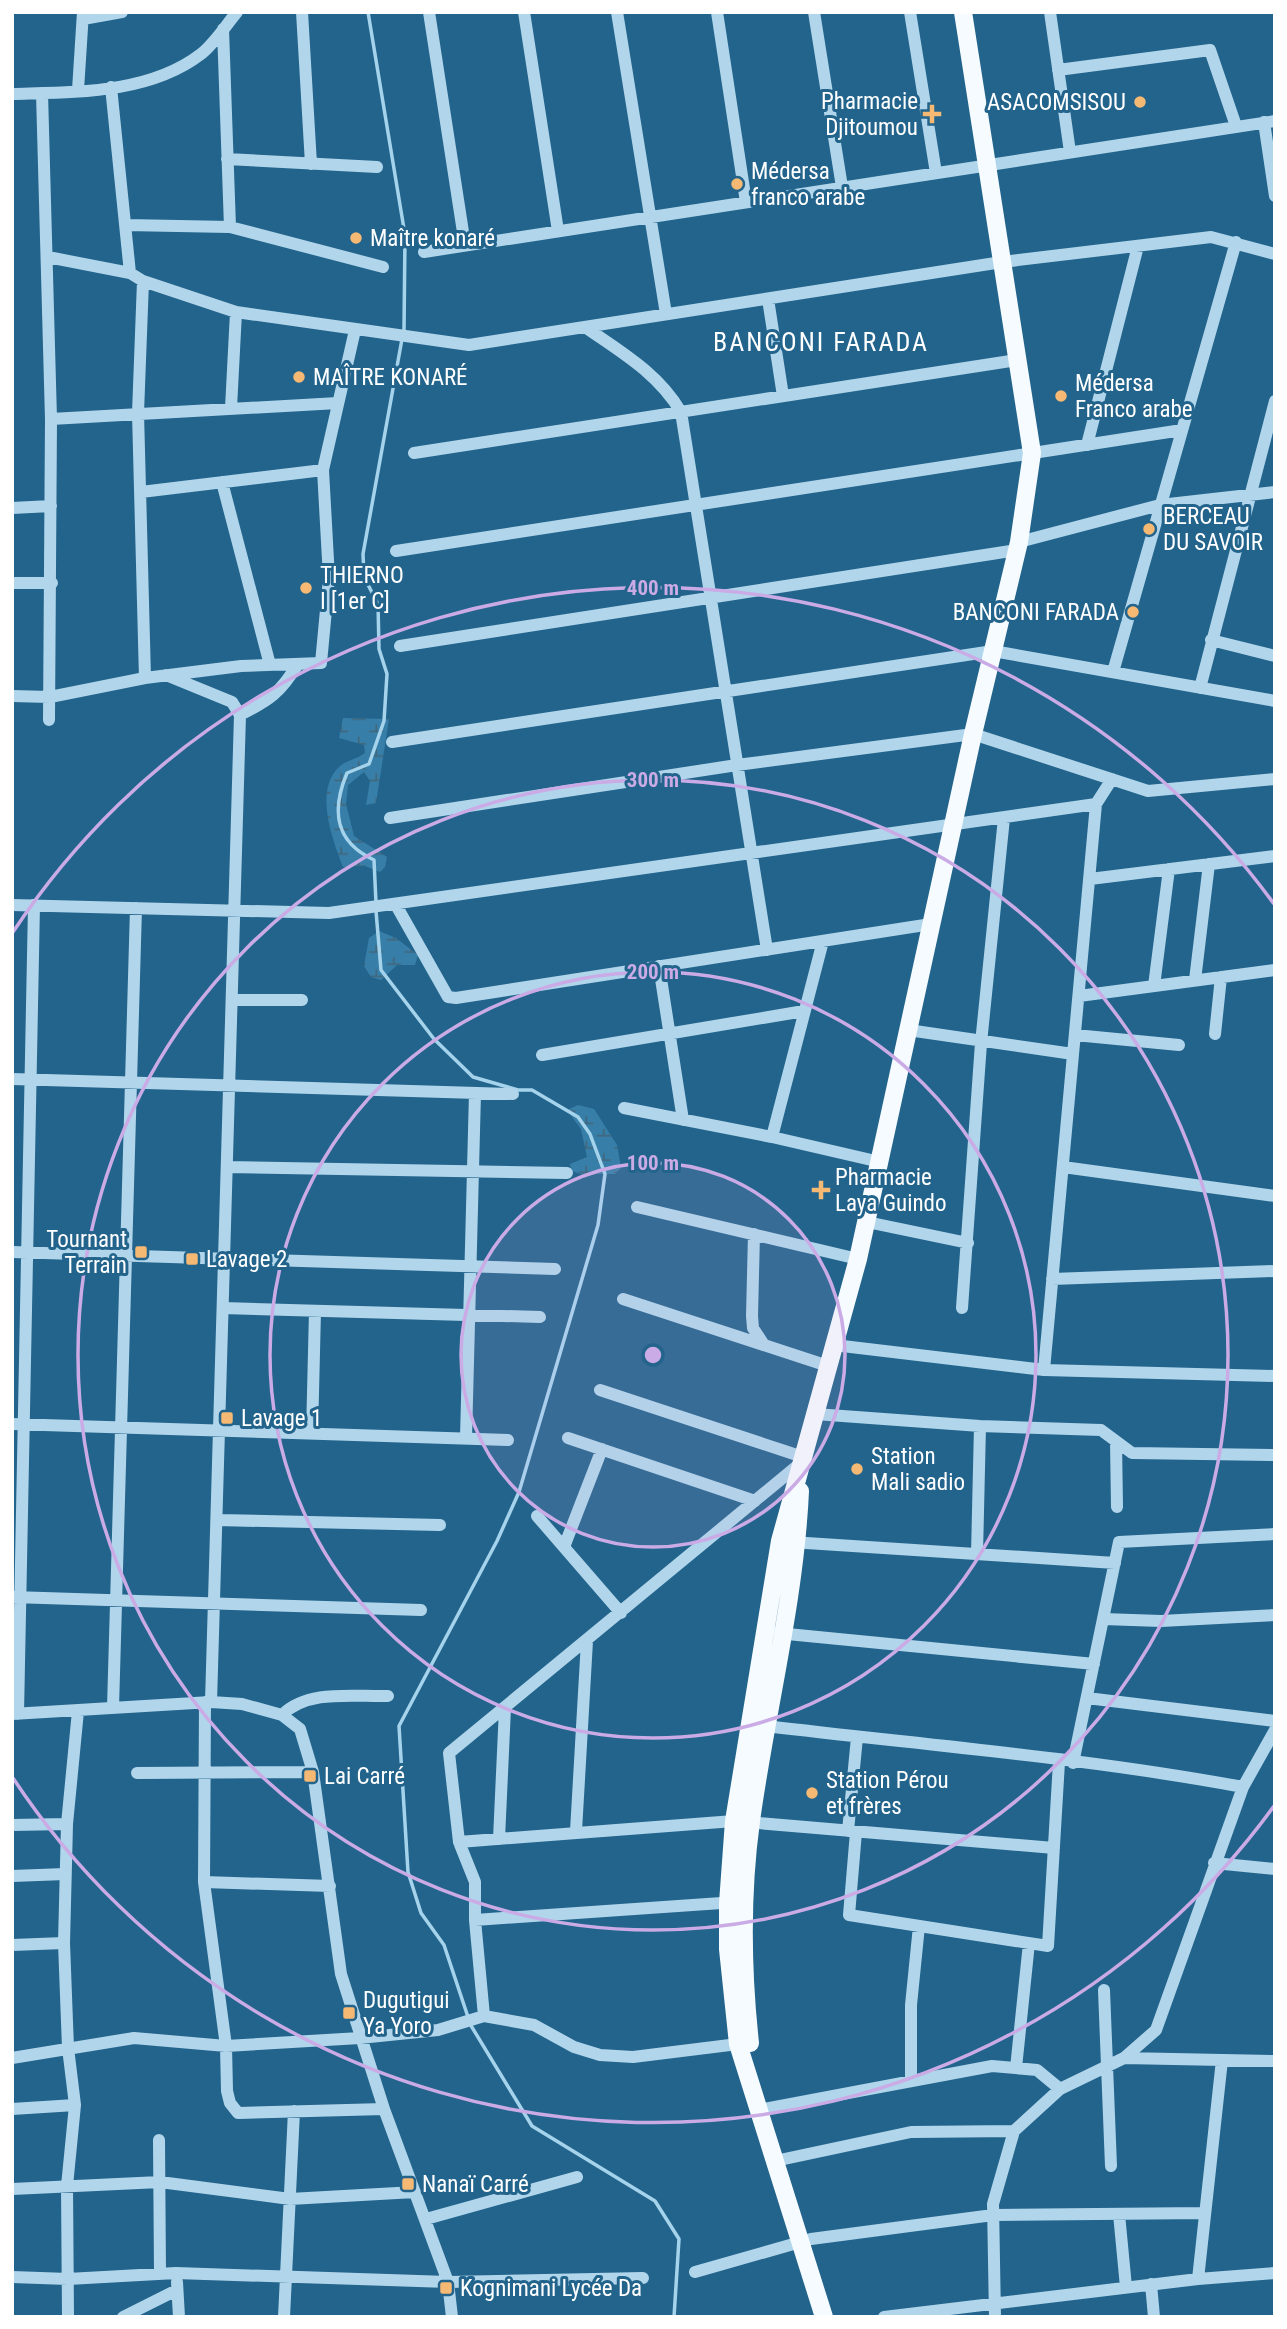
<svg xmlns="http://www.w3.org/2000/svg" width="1287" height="2329" font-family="'Roboto Condensed',sans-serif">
  <defs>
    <pattern id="wetland-marsh" width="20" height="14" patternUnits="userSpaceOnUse" patternTransform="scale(1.75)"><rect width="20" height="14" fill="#377fa9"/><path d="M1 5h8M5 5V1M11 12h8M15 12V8" fill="none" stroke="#40687f"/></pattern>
  </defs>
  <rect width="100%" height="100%" fill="#23648c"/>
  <!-- wetland -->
  <path fill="url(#wetland-marsh)" d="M 343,718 L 389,719 L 376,803 L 366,805 L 370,781 L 364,772 L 348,785 L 346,804 L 354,836 L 387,857 L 385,867 L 380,872 L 365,866 L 343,867 C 333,840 313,790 340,766 C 347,760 358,759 365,753 L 364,745 L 339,738 Z
    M 379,931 L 396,938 L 418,955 L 415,965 L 397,965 L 381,980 L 371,977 L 364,966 L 369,938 Z
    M 578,1105 L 594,1109 L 617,1145 L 621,1168 L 615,1174 L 581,1174 L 572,1171 L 570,1164 L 587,1157 L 581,1129 L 567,1110 Z"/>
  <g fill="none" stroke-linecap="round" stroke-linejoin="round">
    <!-- stream -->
    <path stroke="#a5d3ec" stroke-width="3.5" d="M 368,12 L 405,235 L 404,331
      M 376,903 L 374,860 C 335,842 331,811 347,773 L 369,764 L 384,721 L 387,674 L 379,649 L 378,604 L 364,577 L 363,554 L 402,339
      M 376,911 L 381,970 L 434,1039 L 473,1077 L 518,1090 L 532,1090 L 578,1117 L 590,1134 L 605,1174 L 598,1225 L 519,1492 L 497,1541 L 399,1726 L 408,1872 L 421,1913 L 444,1945 L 468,2017
      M 470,2024 L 532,2126 L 655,2201 L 679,2239 L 674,2317"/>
    <!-- minor -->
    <path stroke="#b1d6eb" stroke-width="12" d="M 302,12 L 311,164
      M 429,12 L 465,245
      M 524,12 L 558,231
      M 617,12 L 666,314
      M 717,12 L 746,202
      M 814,12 L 842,187
      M 910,12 L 936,173
      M 1050,12 L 1070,152
      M 83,19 L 122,12
      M 223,29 L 230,227
      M 1058,70 L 1210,50 L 1236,126
      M 111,87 L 130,273
      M 78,90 L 83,12
      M 42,93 L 51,419 L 49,720
      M 12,94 C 75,92 149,94 201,54 C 215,43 226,25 237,12
      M 1264,122 L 1275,196
      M 227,159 L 377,167
      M 126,225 L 230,227 L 383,267
      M 424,252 L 1275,121
      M 48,257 L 130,273 L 143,281 L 236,312 L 469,345 L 1002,262 L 1211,237 L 1275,254
      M 143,281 L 138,413 L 145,678
      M 768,299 L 783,396
      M 585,327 C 621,352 658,373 681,412 L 767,950
      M 231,408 L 236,312
      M 51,419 L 338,403
      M 1087,445 L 1138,246
      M 414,453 L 1017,360
      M 222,482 L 270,665
      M 141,492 L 323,470
      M 12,508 L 51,506
      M 1019,542 L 1160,505 L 1275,492
      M 396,551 L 1182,430
      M 12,583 L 52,583
      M 1211,640 L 1275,656
      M 400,646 L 1017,550
      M 1113,672 L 1236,242
      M 166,675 L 232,702 L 240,715 L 211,1702
      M 1200,688 L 1275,401
      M 12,696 L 50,697 L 145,678 L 241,666 L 321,663 L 329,578 L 323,470 L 355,330
      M 240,715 C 270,700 280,693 298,664
      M 392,742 L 993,651 L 1275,701
      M 390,818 L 737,765 L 973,734 L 1148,791 L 1275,779
      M 1090,879 L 1275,856
      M 12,905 L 329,913 L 1096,804
      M 396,905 L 448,997 L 456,998 L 931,924
      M 659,966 L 683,1120
      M 1195,980 L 1209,864
      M 1154,986 L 1169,869
      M 1079,996 L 1275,970
      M 232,1000 L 302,1000
      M 908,1030 L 1073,1054
      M 1215,1034 L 1221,977
      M 1075,1035 L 1179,1045
      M 542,1055 L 804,1011
      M 12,1079 L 513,1094
      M 624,1108 L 772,1137 L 880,1162
      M 772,1137 L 823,941
      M 227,1167 L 567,1173
      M 1063,1167 L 1275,1196
      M 637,1207 L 858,1259
      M 867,1222 L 968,1243
      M 754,1234 L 752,1316 L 753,1328 L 764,1345
      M 12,1252 L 555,1269
      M 1052,1279 L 1275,1271
      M 623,1299 L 828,1366
      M 223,1308 L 540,1317
      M 962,1308 L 981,1043 L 1004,818
      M 834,1345 L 1044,1370 L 1275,1376
      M 1044,1370 L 1096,804 L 1112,779
      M 600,1390 L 803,1457
      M 815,1414 L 980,1426 L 1101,1430 L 1132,1453 L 1275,1455
      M 12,1424 L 508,1440
      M 312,1434 L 315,1311
      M 466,1438 L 475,1093
      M 568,1438 L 755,1501
      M 1116,1441 L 1117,1507
      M 537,1516 L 621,1613
      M 217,1520 L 440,1525
      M 791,1542 L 1115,1563
      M 564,1547 L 602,1449
      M 977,1554 L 980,1426
      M 12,1597 L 421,1610
      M 1103,1619 L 1161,1621 L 1275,1615
      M 777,1633 L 1094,1664
      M 1087,1698 L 1275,1721
      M 205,1702 L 204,1882 L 226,2046 L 227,2091 L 230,2103 L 238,2113 L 384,2109
      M 113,1708 L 136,908
      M 12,1714 L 211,1702 L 242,1704 L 282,1715 L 300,1729 L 313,1772 L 341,1974 L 384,2109 L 448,2282 L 452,2317
      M 18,1714 L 34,905
      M 282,1715 C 308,1689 353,1697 388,1696
      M 766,1726 C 924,1745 1087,1758 1243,1787
      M 1073,1763 L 1119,1542 L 1275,1534
      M 137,1773 L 313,1772
      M 12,1825 L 67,1824
      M 576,1831 L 587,1641
      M 848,1831 L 857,1737
      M 856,1832 L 849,1915 L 1048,1946 L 1059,1762
      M 499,1839 L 505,1708
      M 459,1842 L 734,1821 L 1054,1848
      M 1214,1863 L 1275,1869
      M 12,1876 L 65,1874
      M 204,1882 L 330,1886
      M 475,1920 L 736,1902
      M 12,1945 L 64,1943
      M 1104,1990 L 1111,2166
      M 746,2043 L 633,2057 L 600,2055 L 574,2047 L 534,2025 L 484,2016 L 475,1920 L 475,1882 L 459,1842 L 449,1753 L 802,1462
      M 12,2058 L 134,2038 L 226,2046 L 360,2038 L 438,2030 L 484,2016
      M 1124,2058 L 1275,2061
      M 1016,2068 L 1029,1943
      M 911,2080 L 911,2005 L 919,1926
      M 12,2109 L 75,2105
      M 758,2110 L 992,2066 L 1037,2070 L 1060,2089
      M 159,2140 L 160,2274
      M 775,2161 L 911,2132 L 1014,2131
      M 12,2189 L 160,2182 L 290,2199 L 415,2192
      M 1119,2214 L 1126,2287
      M 426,2219 L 577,2177
      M 695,2272 L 811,2239 L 993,2215 L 1205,2213
      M 12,2277 L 68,2279 L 176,2273 L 448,2282 L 643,2278
      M 1198,2279 L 1222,2060
      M 177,2282 L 179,2317
      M 1151,2284 L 1154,2317
      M 68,2317 L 67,2186 L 75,2105 L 68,2048 L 64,1943 L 67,1824 L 78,1711
      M 123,2317 L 177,2290
      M 284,2317 L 294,2111
      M 884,2317 L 1198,2279 L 1275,2273
      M 995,2317 L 993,2204 L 1014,2131 L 1060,2089 L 1124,2058 L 1156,2030 L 1243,1787 L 1275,1730"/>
    <!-- major -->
    <path stroke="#f5fbfe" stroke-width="18" d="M 750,2043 C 742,1969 741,1895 751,1821 C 766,1711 795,1602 800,1491
      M 824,2317 L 738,2044 L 728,1949 L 728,1903 L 734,1821 L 780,1541 L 858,1259 L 973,734 L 1019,542 L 1032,453 L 963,12"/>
  </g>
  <!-- distance rings -->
  <circle cx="653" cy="1355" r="192" fill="#caabe5" fill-opacity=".12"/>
  <g fill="none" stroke="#caabe5" stroke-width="3.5">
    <circle cx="653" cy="1355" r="192"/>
    <circle cx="653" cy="1355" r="383"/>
    <circle cx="653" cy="1355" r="575"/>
    <path d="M1274 1806A767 767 0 0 1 13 1778M13 932A767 767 0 0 1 1274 904"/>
  </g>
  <!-- markers -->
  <g fill="#f6b974" stroke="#23648c" stroke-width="2.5">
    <circle cx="1140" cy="102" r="7"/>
    <path d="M928.5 103.5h7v7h7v7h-7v7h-7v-7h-7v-7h7z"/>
    <circle cx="737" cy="184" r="7"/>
    <circle cx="356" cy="238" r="7"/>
    <circle cx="299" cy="377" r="7"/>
    <circle cx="1061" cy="396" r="7"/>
    <circle cx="1149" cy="529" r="7"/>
    <circle cx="306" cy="588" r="7"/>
    <circle cx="1133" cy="612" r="7"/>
    <path d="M817.5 1179.5h7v7h7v7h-7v7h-7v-7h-7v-7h7z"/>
    <rect x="134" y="1245" width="14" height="14" rx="3.5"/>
    <rect x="185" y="1252" width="14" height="14" rx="3.5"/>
    <rect x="220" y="1411" width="14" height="14" rx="3.5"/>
    <circle cx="857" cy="1469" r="7"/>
    <rect x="303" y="1769" width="14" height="14" rx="3.5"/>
    <circle cx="812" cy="1793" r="7"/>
    <rect x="342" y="2006" width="14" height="14" rx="3.5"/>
    <rect x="401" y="2177" width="14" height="14" rx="3.5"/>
    <rect x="439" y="2281" width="14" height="14" rx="3.5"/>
  </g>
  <g text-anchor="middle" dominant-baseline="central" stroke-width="6" stroke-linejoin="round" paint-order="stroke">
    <!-- poi labels -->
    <g font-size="23" fill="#fff" stroke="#23648c" text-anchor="start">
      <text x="918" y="101" text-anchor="end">Pharmacie<tspan x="918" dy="26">Djitoumou</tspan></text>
      <text x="1126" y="102" text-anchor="end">ASACOMSISOU</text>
      <text x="751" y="171">Médersa<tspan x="751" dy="26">franco arabe</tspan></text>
      <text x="370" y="238">Maître konaré</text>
      <text x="313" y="377">MAÎTRE KONARÉ</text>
      <text x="1075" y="383">Médersa<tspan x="1075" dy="26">Franco arabe</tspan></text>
      <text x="1163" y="516">BERCEAU<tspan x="1163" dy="26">DU SAVOIR</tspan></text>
      <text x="320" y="575">THIERNO<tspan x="320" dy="26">I [1er C]</tspan></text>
      <text x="1119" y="612" text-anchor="end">BANCONI FARADA</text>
      <text x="835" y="1177">Pharmacie<tspan x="835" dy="26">Laya Guindo</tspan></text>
      <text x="127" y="1239" text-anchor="end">Tournant<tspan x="127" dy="26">Terrain</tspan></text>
      <text x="206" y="1259">Lavage 2</text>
      <text x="241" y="1418">Lavage 1</text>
      <text x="871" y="1456">Station<tspan x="871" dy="26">Mali sadio</tspan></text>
      <text x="324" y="1776">Lai Carré</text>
      <text x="826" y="1780">Station Pérou<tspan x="826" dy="26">et frères</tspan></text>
      <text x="363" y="2000">Dugutigui<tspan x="363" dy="26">Ya Yoro</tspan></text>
      <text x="422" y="2184">Nanaï Carré</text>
      <text x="460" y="2288">Kognimani Lycée Da</text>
    </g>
    <!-- quarter labels -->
    <g font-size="26" letter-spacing="2" fill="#fff" stroke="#23648c">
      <text x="821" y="342">BANCONI FARADA</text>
    </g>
  </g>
  <circle cx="653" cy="1355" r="10" fill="#caabe5" stroke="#23648c" stroke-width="3.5"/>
  <g font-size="21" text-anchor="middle" font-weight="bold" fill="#caabe5" stroke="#23648c" stroke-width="6" stroke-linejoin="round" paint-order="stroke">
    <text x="653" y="595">400 m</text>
    <text x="653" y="787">300 m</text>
    <text x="653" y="979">200 m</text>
    <text x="653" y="1170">100 m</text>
  </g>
  <!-- border -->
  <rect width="1287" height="2329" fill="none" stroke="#ffffff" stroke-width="28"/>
</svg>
